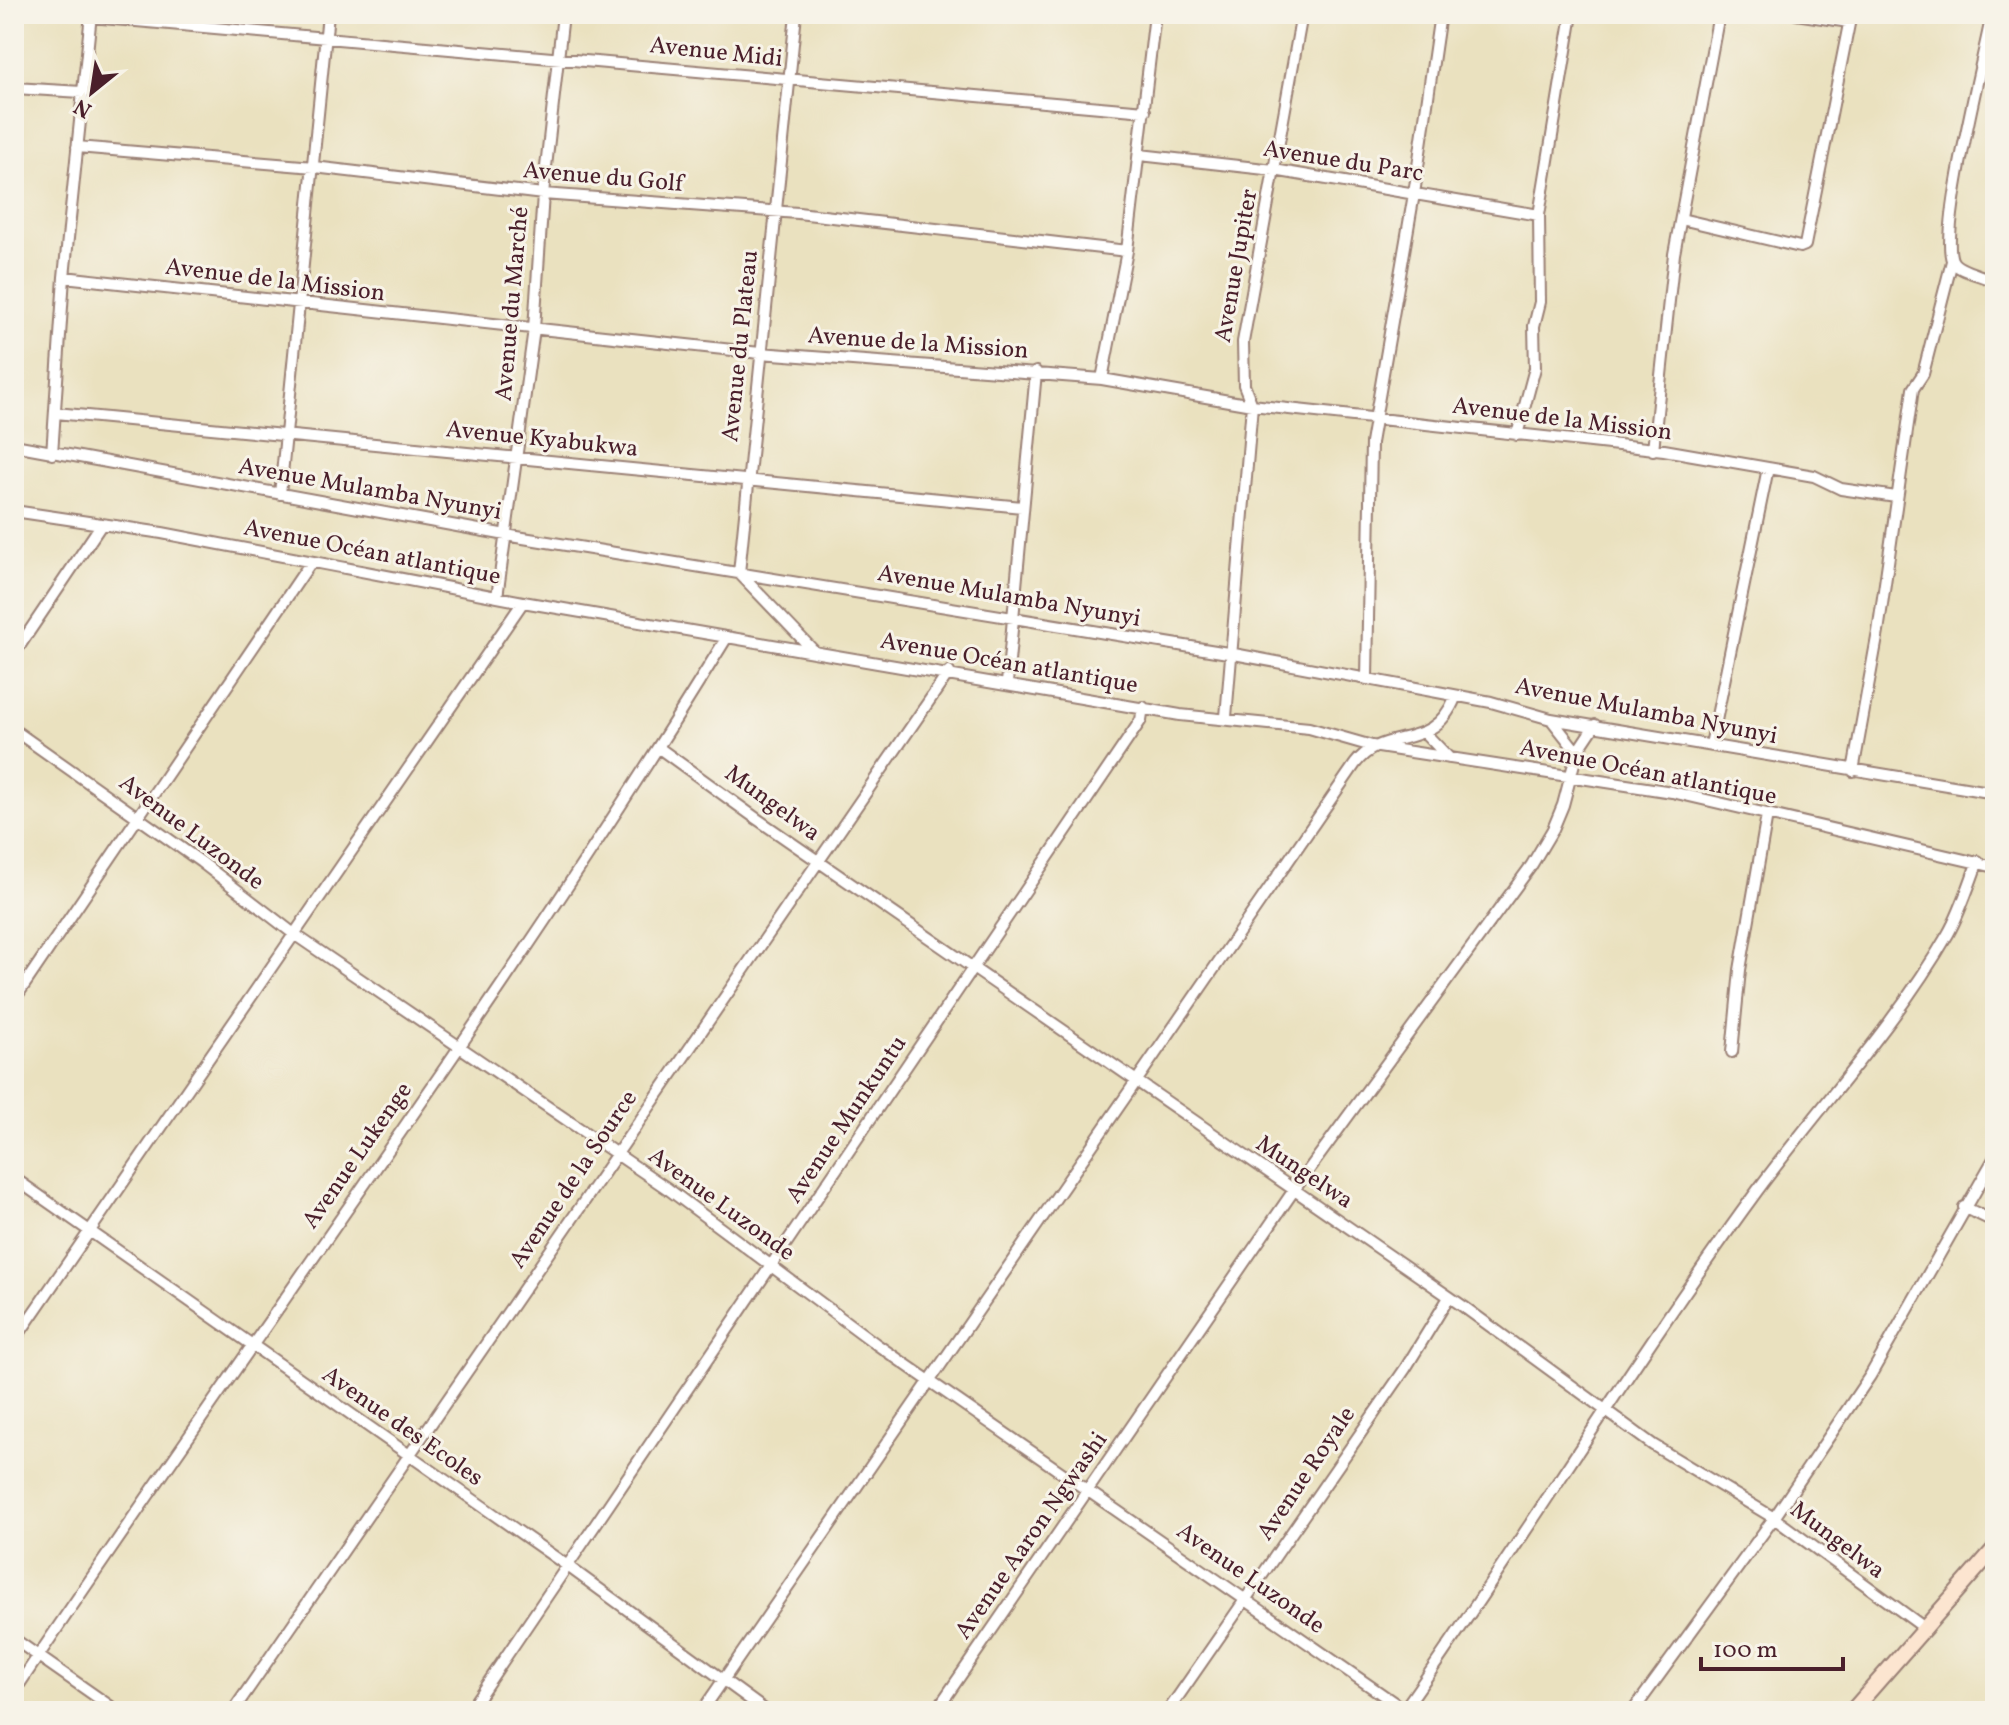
<svg xmlns="http://www.w3.org/2000/svg" width="2009" height="1725" font-family="Vollkorn,serif">
  <rect width="100%" height="100%" fill="#f7f3e8"/>
  <filter id="ink" filterUnits="userSpaceOnUse"><feTurbulence type="fractalNoise" baseFrequency=".0125" numOctaves="2"/><feDisplacementMap in="SourceGraphic" scale="16" xChannelSelector="R" yChannelSelector="G"/><feConvolveMatrix kernelMatrix="1 2 1 2 8 2 1 2 1" color-interpolation-filters="sRGB"/></filter>
  <filter id="wash" filterUnits="userSpaceOnUse"><feTurbulence type="fractalNoise" baseFrequency=".006" numOctaves="4" result="noise"/><feDisplacementMap in="SourceGraphic" scale="32" xChannelSelector="R" yChannelSelector="G"/><feGaussianBlur stdDeviation="1.8" result="paint"/><feColorMatrix in="noise" values="0 0 0 0 0 0 0 0 0 0 0 0 0 0 0 0 0 1.4 0 .05"/><feComposite in="paint" operator="in"/></filter>
  <g filter="url(#wash)">
    <rect width="100%" height="100%" fill="#eae1bf"/>
  </g>
  <g filter="url(#ink)">
    <g fill="none" stroke-linecap="round" stroke-linejoin="round">
      <defs>
        <path id="street" d="M 796,14 L 739,573 L 814,651
          M 1796,14 L 1849,22
          M 1992,14 C 1984,56 1940,229 1952,260 C 1957,272 1985,275 1995,282
          M 91,17 L 1145,111
          M 14,88 L 82,92
          M 77,147 L 314,167 L 543,194 L 798,213 L 1127,251
          M 1140,155 L 1274,170 L 1539,215
          M 1681,219 L 1800,247 L 1805,245 L 1851,14
          M 64,277 L 760,353 L 1102,379 L 1252,405 L 1664,450 L 1814,476 L 1841,489 L 1896,497
          M 1102,379 L 1127,251 L 1155,14
          M 56,413 L 1022,507
          M 1517,435 L 1535,368 L 1534,326 L 1540,302 L 1539,215 L 1572,14
          M 14,445 L 517,537 L 1234,654 L 1491,702 L 1551,719 L 1995,793
          M 1653,450 L 1674,254 L 1719,14
          M 52,454 L 64,277 L 91,14
          M 280,494 L 328,14
          M 14,511 L 162,533 L 523,602 L 1180,715 L 1309,728 L 1372,746 L 1672,792 L 1995,867
          M 497,597 L 534,329 L 543,194 L 563,14
          M 14,654 L 101,525
          M 1367,679 L 1371,443 L 1414,194 L 1440,14
          M 1007,683 L 1036,372
          M 1226,717 L 1252,405 L 1244,385 L 1243,342 L 1302,14
          M 1551,719 L 1577,752
          M 14,730 L 201,862 L 294,934 L 668,1189 L 876,1344 L 1406,1711
          M 1425,733 L 1449,758
          M 1711,745 L 1768,468
          M 659,748 L 757,819 L 1464,1307 L 1653,1445 L 1774,1518 L 1926,1629
          M 1853,771 L 1878,632 L 1913,389 L 1923,374 L 1952,261
          M 14,1000 L 311,562
          M 1732,1052 L 1740,970 L 1767,815
          M 14,1178 L 569,1567 L 766,1711
          M 1964,1207 L 1995,1222
          M 14,1341 L 523,602
          M 14,1639 L 117,1711
          M 14,1692 C 250,1340 505,999 727,637
          M 233,1711 L 949,672
          M 469,1711 L 1141,720 L 1143,707
          M 702,1711 L 1355,764 C 1384,725 1432,754 1455,698
          M 936,1711 L 1294,1190 L 1531,866 L 1553,829 L 1563,805 L 1577,752 L 1595,725
          M 1168,1711 L 1405,1369 L 1448,1299
          M 1403,1711 C 1524,1540 1633,1360 1757,1191 C 1820,1106 1895,1026 1948,934 C 1961,911 1969,885 1978,861
          M 1633,1711 L 1774,1518 L 1870,1376 L 1995,1157"/>
        <path id="secondary" d="M 1852,1711 L 1995,1548"/>
      </defs>
      <!-- street casing -->
      <use href="#street" stroke="#9a8075" stroke-width="14"/>
      <!-- secondary casing -->
      <use href="#secondary" stroke="#9a8075" stroke-width="18"/>
      <!-- street -->
      <use href="#street" stroke="#fff" stroke-width="10"/>
      <!-- secondary -->
      <use href="#secondary" stroke="#fce5d0" stroke-width="14"/>
    </g>
  </g>
  <g text-anchor="middle" dominant-baseline="central" stroke-width="6" stroke-linejoin="round" paint-order="stroke">
    <!-- street labels -->
    <g font-size="24" fill="#4a1f2b" stroke="#f7f3e8">
      <text transform="translate(716 53) rotate(6)">Avenue Midi</text>
      <text transform="translate(1343 162) rotate(9)">Avenue du Parc</text>
      <text transform="translate(603 178) rotate(5)">Avenue du Golf</text>
      <text transform="translate(1237 266) rotate(-80)">Avenue Jupiter</text>
      <text transform="translate(275 281) rotate(7)">Avenue de la Mission</text>
      <text transform="translate(513 304) rotate(-85)">Avenue du Marché</text>
      <text transform="translate(918 344) rotate(4)">Avenue de la Mission</text>
      <text transform="translate(741 346) rotate(-84)">Avenue du Plateau</text>
      <text transform="translate(1562 420) rotate(7)">Avenue de la Mission</text>
      <text transform="translate(542 440) rotate(6)">Avenue Kyabukwa</text>
      <text transform="translate(370 490) rotate(10)">Avenue Mulamba Nyunyi</text>
      <text transform="translate(372 553) rotate(11)">Avenue Océan atlantique</text>
      <text transform="translate(1009 597) rotate(10)">Avenue Mulamba Nyunyi</text>
      <text transform="translate(1009 664) rotate(10)">Avenue Océan atlantique</text>
      <text transform="translate(1646 712) rotate(11)">Avenue Mulamba Nyunyi</text>
      <text transform="translate(1648 773) rotate(11)">Avenue Océan atlantique</text>
      <text transform="translate(772 804) rotate(36)">Mungelwa</text>
      <text transform="translate(191 833) rotate(37)">Avenue Luzonde</text>
      <text transform="translate(847 1120) rotate(-56)">Avenue Munkuntu</text>
      <text transform="translate(358 1156) rotate(-55)">Avenue Lukenge</text>
      <text transform="translate(1304 1173) rotate(34)">Mungelwa</text>
      <text transform="translate(574 1180) rotate(-56)">Avenue de la Source</text>
      <text transform="translate(721 1205) rotate(36)">Avenue Luzonde</text>
      <text transform="translate(402 1427) rotate(35)">Avenue des Ecoles</text>
      <text transform="translate(1307 1474) rotate(-56)">Avenue Royale</text>
      <text transform="translate(1032 1536) rotate(-55)">Avenue Aaron Ngwashi</text>
      <text transform="translate(1837 1541) rotate(37)">Mungelwa</text>
      <text transform="translate(1250 1579) rotate(35)">Avenue Luzonde</text>
    </g>
  </g>
  <!-- margin -->
  <rect width="2009" height="1725" fill="none" stroke="#f7f3e8" stroke-width="48"/>
  <!-- north arrow -->
  <g transform="translate(92 92) rotate(210)" stroke="#f7f3e8" stroke-width="6" paint-order="stroke">
  <path d="M0-6L14 30L0 20L-14 30Z" fill="#4a1f2b"/>
  <text y="-12" font-size="22" font-weight="bold" text-anchor="middle" fill="#4a1f2b">N</text>
  </g>
  <!-- scale -->
  <path d="M1701 1657v12h142v-12" fill="none" stroke="#4a1f2b" stroke-width="4"/>
  <text x="1713" y="1657" font-size="24" fill="#4a1f2b" stroke="#f7f3e8" stroke-width="6" paint-order="stroke">100 m</text>
</svg>
